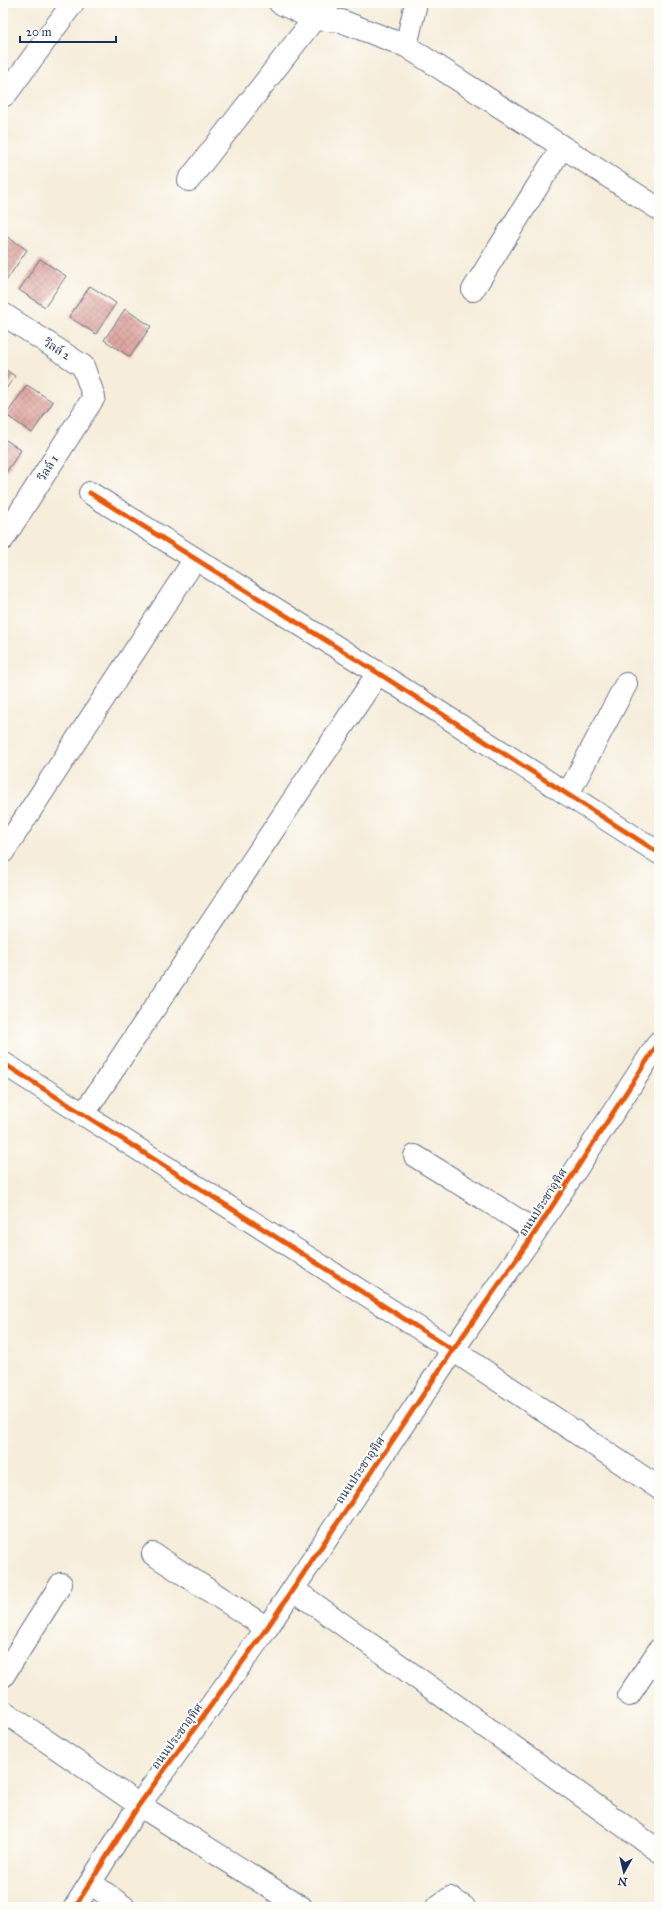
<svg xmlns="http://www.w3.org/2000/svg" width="662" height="1910" font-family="'IM FELL Great Primer','Noto Serif Thai',serif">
  <defs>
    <pattern id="building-cross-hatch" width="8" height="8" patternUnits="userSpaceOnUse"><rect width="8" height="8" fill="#dfa59f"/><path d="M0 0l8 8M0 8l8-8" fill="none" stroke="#b48785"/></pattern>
  </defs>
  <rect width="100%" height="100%" fill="#fdfcf7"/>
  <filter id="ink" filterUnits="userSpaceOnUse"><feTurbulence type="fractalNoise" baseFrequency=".025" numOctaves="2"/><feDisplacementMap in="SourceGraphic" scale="8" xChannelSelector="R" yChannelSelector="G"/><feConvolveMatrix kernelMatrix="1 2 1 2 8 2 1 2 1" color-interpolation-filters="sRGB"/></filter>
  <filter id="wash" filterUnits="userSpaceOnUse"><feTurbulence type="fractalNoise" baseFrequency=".012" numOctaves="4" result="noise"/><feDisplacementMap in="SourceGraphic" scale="16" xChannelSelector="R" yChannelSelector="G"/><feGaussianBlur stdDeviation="0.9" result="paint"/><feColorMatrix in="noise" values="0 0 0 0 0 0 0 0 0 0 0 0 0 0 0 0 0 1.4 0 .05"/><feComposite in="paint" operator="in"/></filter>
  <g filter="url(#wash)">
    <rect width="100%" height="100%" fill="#f6edda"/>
    <g id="blocks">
      <!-- building -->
      <path fill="url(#building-cross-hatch)" d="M 3,234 L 27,250 L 6,281 L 3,279 Z
        M 40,259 L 66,276 L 45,307 L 19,290 Z
        M 90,286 L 116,303 L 96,334 L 69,317 Z
        M 125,309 L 151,326 L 130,357 L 104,340 Z
        M 3,368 L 15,376 L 3,393 Z
        M 27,385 L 53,402 L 32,433 L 6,415 Z
        M 3,438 L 21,450 L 3,477 Z"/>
    </g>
  </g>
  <g filter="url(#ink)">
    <use href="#blocks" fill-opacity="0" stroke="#687289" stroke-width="1"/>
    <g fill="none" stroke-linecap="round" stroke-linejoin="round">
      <defs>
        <path id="minor" d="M 280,3 L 314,19 L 341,21 L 406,46 L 659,209
          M 406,46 L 416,3
          M 3,96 L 6,94 L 73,3
          M 189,180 L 314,19 L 329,3
          M 473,290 L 562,147
          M 3,314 L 83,366 L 94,397 L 3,539
          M 90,493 L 378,673 L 659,853
          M 568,794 L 626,684
          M 3,852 L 195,559
          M 3,1063 L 453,1350 L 659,1488
          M 83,1115 L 378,673
          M 415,1156 L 536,1231
          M 153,1554 L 267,1628
          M 293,1589 L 659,1851
          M 3,1676 L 61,1584
          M 629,1695 L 659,1650
          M 3,1711 L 139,1805 L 301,1907
          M 91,1883 L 124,1907
          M 75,1907 L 139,1805 L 267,1628 L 453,1350 L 536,1231 L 659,1042
          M 437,1907 L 450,1898 L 464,1907"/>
      </defs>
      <!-- minor casing -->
      <use href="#minor" stroke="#687289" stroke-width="24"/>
      <!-- minor -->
      <use href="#minor" stroke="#fff" stroke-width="22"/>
      <defs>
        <path id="cycleway" d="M 90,493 L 378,673 L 659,853
          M 3,1063 L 453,1350
          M 75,1907 L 139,1805 L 267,1628 L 453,1350 L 536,1231 L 659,1042"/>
      </defs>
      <!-- cycleway casing -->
      <use href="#cycleway" stroke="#fdfcf7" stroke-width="8"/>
      <!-- cycleway -->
      <use href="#cycleway" stroke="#e8590c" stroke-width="5"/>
    </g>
  </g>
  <g text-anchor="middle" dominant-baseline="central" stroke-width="4" stroke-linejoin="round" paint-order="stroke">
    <!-- street labels -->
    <g font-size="12" fill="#1b2f5e" stroke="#fdfcf7">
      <text transform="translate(57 349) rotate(33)">วิลล์ 2</text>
      <text transform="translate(48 468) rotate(-58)">วิลล์ 1</text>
      <text transform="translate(543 1202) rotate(-57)">ถนนประชาอุทิศ</text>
      <text transform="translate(360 1470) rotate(-56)">ถนนประชาอุทิศ</text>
      <text transform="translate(177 1736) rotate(-54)">ถนนประชาอุทิศ</text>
    </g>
  </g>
  <!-- margin -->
  <rect width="662" height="1910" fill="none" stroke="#fdfcf7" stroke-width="16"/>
  <!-- north arrow -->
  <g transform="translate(624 1872) rotate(188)" stroke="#fdfcf7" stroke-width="3" paint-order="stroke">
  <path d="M0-3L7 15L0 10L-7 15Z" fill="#1b2f5e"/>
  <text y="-6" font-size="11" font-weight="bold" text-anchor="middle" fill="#1b2f5e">N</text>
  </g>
  <!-- scale -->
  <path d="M20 36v6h96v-6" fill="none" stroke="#1b2f5e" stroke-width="2"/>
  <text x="26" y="36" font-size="12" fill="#1b2f5e" stroke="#fdfcf7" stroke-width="3" paint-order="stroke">20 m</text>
</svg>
